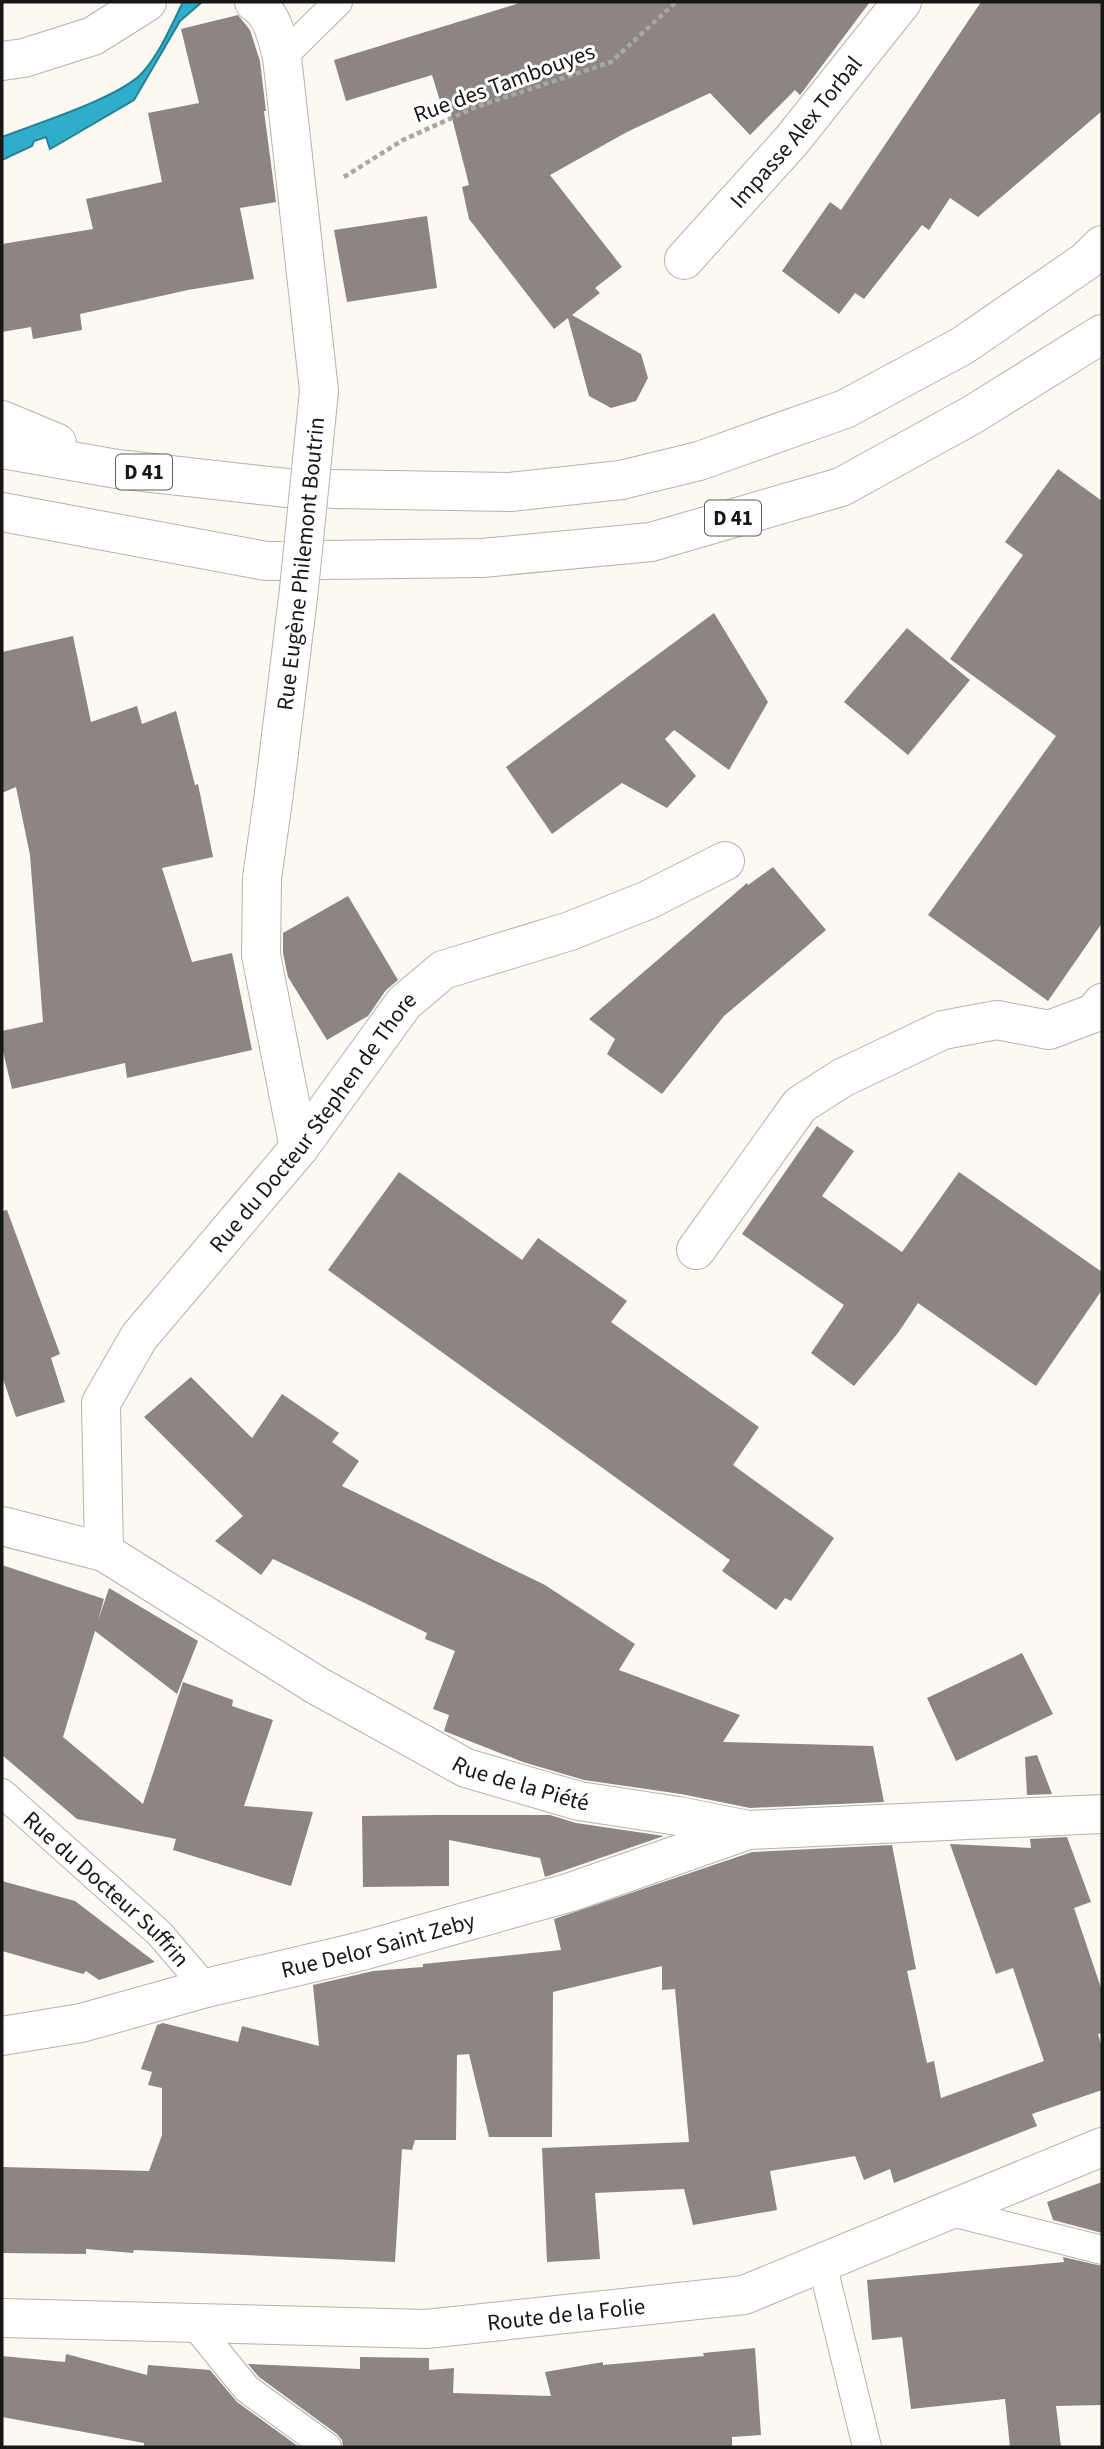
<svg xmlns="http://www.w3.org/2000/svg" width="1104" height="2449" font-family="'Source Sans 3',sans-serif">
  <rect width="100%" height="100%" fill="#fbf9f1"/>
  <!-- water -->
  <path fill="#2eaeca" stroke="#278194" stroke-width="2" d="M 183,2 L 202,2 L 180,21 L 134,100 L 50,149 L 46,137 L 34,141 L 32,146 L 2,160 L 2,137 C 35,124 122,97 143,72 C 161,51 171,26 183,2 Z"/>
  <!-- building -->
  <path fill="#8d8584" d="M 523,2 L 870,2 L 800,95 L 795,90 L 750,135 L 710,93 L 627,132 L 550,175 L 622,267 L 595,288 L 600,293 L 572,315 L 641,354 L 648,378 L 636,401 L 611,408 L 589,396 L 568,318 L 554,329 L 469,219 L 462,187 L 469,185 L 448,102 L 441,104 L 432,75 L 346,101 L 334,60 Z
    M 981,2 L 1102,2 L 1102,111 L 978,217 L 950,198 L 929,230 L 922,225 L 864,299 L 855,293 L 839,314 L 782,271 L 830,202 L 841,210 Z
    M 238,15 L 250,30 L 260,61 L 266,111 L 264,111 L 276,202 L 240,208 L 254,279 L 188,290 L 80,314 L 82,330 L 33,339 L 31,327 L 2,332 L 2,244 L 93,229 L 86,199 L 162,182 L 148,113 L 199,103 L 181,29 Z
    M 427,216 L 437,288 L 347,302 L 334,230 Z
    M 1058,469 L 1102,501 L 1102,923 L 1048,1001 L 928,915 L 1056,736 L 950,659 L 1023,555 L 1005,542 Z
    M 714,613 L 768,702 L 729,770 L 674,730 L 665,739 L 696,776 L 667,808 L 622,783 L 552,834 L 506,767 Z
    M 907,628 L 970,680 L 908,755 L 844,702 Z
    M 73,636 L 91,722 L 137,706 L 142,724 L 176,711 L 195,785 L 198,784 L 213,857 L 162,868 L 192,962 L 232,953 L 252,1050 L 127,1078 L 125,1063 L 12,1089 L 2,1047 L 2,1031 L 43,1022 L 30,855 L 16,787 L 2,793 L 2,652 Z
    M 773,867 L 826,930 L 724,1016 L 662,1094 L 607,1054 L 615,1039 L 589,1019 L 747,883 L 748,885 Z
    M 348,896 L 398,980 L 386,990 L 368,1016 L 327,1040 L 288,977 L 283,953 L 283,933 Z
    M 817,1126 L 854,1151 L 822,1196 L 902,1252 L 959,1172 L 1102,1272 L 1102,1290 L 1036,1386 L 918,1303 L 898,1333 L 854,1386 L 811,1353 L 844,1305 L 742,1234 Z
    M 399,1172 L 522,1260 L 538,1238 L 627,1301 L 611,1322 L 759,1427 L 733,1465 L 834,1538 L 791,1601 L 785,1598 L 776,1610 L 722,1571 L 730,1560 L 328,1270 Z
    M 7,1210 L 60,1354 L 51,1358 L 65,1402 L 16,1417 L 2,1376 L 2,1211 Z
    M 191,1377 L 252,1438 L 282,1394 L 339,1433 L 332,1442 L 359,1461 L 342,1486 L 545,1585 L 635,1644 L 619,1670 L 740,1715 L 723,1742 L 873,1746 L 884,1802 L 750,1808 L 681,1794 L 584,1780 L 523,1762 L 444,1731 L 449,1715 L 433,1709 L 455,1651 L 425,1639 L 427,1633 L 273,1559 L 261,1575 L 215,1541 L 243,1516 L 144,1417 Z
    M 2,1565 L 104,1599 L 98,1621 L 109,1588 L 198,1641 L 177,1694 L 95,1631 L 63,1737 L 143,1804 L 183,1682 L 233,1700 L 232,1706 L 273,1720 L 244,1806 L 313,1812 L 291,1886 L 173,1850 L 176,1839 L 77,1819 L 2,1755 Z
    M 1022,1653 L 1053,1714 L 956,1761 L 927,1698 Z
    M 1037,1755 L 1052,1794 L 1027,1795 L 1025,1757 Z
    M 433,1815 L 550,1815 L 576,1823 L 664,1836 L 545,1877 L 540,1858 L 449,1840 L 449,1886 L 363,1887 L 362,1816 Z
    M 1067,1837 L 1091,1902 L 1074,1908 L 1102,1991 L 1102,2033 L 1098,2034 L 1102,2048 L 1102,2090 L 1032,2114 L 1037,2126 L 894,2183 L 890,2169 L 864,2180 L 855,2156 L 770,2171 L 777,2210 L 693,2225 L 684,2189 L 595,2193 L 600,2259 L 547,2262 L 542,2148 L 689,2142 L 675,1989 L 662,1990 L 662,1966 L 553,1992 L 552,2137 L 489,2137 L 469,2054 L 457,2055 L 456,2140 L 415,2140 L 412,2150 L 402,2149 L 395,2262 L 134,2250 L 133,2253 L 86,2249 L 86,2254 L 2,2253 L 2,2167 L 149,2171 L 162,2135 L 162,2088 L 148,2085 L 152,2072 L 141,2069 L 157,2025 L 163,2023 L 238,2042 L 242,2026 L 319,2046 L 313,1985 L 373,1971 L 423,1967 L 423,1964 L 561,1950 L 554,1919 L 752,1852 L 892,1845 L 916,1969 L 907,1971 L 927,2063 L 934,2061 L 941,2098 L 1044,2061 L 1013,1968 L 996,1974 L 950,1844 L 1031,1848 L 1030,1839 Z
    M 2,1881 L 75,1901 L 155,1962 L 99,1980 L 86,1971 L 83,1974 L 2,1951 Z
    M 1102,2182 L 1102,2233 L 1053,2220 L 1047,2202 Z
    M 1063,2257 L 1102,2266 L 1102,2405 L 1056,2406 L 1061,2447 L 1010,2447 L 1005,2399 L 911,2409 L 902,2337 L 872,2340 L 867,2280 L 1064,2262 Z
    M 755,2348 L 761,2435 L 732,2437 L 732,2447 L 343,2447 L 342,2440 L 337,2434 L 259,2377 L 248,2364 L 360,2369 L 360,2357 L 429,2358 L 429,2370 L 454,2368 L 453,2393 L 551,2396 L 545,2372 L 603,2362 L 603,2365 L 704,2356 L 703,2353 Z
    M 66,2354 L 147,2375 L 148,2365 L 210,2370 L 237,2402 L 299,2447 L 144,2447 L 144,2443 L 2,2417 L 2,2356 L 65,2362 Z"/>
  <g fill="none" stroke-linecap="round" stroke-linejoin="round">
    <defs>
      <g id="service">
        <path d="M 282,57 L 338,2"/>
        <path id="s1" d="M 2,1793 L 159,1933 L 206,1988"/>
        <path d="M 947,2211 L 1102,2250"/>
        <path d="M 822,2263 L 867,2447"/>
        <path d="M 194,2324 L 247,2389 L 327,2447"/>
      </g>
      <g id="minor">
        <path d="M 254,2 C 272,13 277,37 282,57 L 319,391"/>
        <path d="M 2,61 L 24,58 L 93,36 L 147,2"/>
        <path id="s2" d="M 684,260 L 792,140 L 902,2"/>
        <path d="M 274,793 L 262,878 L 261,955 L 299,1148"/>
        <path d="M 696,1250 L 800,1105 L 842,1078 L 943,1030 L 997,1020 L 1049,1030 L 1094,1013 L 1102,1003"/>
        <path id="s3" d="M 2,1526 L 104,1552 L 316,1685 L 466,1768 L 579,1801 L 678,1816 L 748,1830 L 1102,1814"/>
        <path id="s4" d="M 104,1552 L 101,1403 L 139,1337 L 299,1148 L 404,1003 L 443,970 L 570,931 L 648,900 L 725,861"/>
        <path id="s5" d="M 2,2036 L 81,2023 L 206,1988 L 362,1951 L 571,1892 L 748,1830"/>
      </g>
      <g id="tertiary">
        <path id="s6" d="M 2,2318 L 426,2329 L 744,2295 L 1102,2147"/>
      </g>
      <path id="trunk" d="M 2,420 L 57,443
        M 2,449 L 117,469 L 287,488
        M 333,489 L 510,492 L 621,480 L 699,461 L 845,409 L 962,346 L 1086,261 L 1102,245
        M 2,512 L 266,561 L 280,561
        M 321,560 L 482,558 L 651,542 L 841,487 L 972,415 L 1102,334"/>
    </defs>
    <!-- service casing -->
    <use href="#service" stroke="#b5b3ac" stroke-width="30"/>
    <!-- minor casing -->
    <use href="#minor" stroke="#b5b3ac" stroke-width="40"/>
    <!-- tertiary casing -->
    <use href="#tertiary" stroke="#b5b3ac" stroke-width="40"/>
    <!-- trunk casing -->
    <use href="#trunk" stroke="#b5b3ac" stroke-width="40"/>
    <!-- path -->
    <path stroke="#a9a7a2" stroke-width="4.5" stroke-dasharray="5 3.5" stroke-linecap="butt" d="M 344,177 L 403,140 L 476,107 L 611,62 L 676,2"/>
    <!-- service -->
    <use href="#service" stroke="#fff" stroke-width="28"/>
    <!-- minor -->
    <use href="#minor" stroke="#fff" stroke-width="38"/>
    <!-- tertiary -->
    <use href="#tertiary" stroke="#fff" stroke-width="38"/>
    <!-- trunk -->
    <use href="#trunk" stroke="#fff" stroke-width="38"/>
    <defs>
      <g id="minor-bridge">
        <path id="s7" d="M 274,793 L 299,589 L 319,391"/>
      </g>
    </defs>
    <!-- minor-bridge casing -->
    <use href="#minor-bridge" stroke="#b5b3ac" stroke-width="40" stroke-linecap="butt"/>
    <!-- minor-bridge -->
    <use href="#minor-bridge" stroke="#fff" stroke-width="38"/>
  </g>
  <g text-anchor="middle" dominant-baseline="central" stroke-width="6" stroke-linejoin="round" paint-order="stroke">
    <!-- shield labels -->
    <g fill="#fff" stroke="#5d5d5b" stroke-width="2">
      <rect x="116" y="454.5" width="56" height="35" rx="5"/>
      <rect x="705" y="500.5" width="56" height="35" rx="5"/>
    </g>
    <g font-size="21" font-weight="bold" fill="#181715">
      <text x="144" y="472">D 41</text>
      <text x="733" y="518">D 41</text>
    </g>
    <!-- street labels -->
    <g font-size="23" fill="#181715" stroke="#fff">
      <text transform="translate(504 83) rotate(-20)">Rue des Tambouyes</text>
      <text stroke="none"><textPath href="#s2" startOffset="170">Impasse Alex Torbal</textPath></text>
      <text stroke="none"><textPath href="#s7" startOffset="231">Rue Eugène Philemont Boutrin</textPath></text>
      <text stroke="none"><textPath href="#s4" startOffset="502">Rue du Docteur Stephen de Thore</textPath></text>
      <text stroke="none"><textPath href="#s3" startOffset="584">Rue de la Piété</textPath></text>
      <text stroke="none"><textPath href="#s1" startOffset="142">Rue du Docteur Suffrin</textPath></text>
      <text stroke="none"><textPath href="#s5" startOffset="387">Rue Delor Saint Zeby</textPath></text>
      <text stroke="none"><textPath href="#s6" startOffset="565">Route de la Folie</textPath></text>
    </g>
  </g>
  <!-- border -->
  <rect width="1104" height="2449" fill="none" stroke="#181715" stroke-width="7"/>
</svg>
